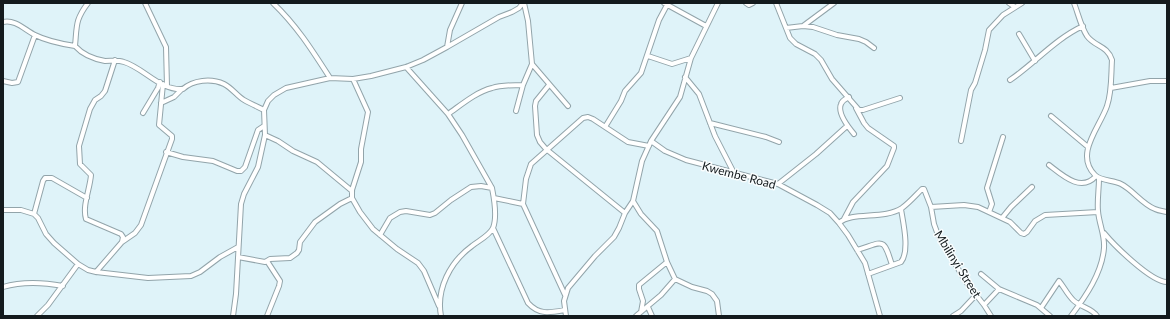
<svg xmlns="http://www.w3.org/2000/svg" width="1170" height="319" font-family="Lato,sans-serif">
  <rect width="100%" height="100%" fill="#dff3f9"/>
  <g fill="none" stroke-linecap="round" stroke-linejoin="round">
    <defs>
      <path id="minor" d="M 88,3 C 75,20 77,26 75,46 C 83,55 94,59 105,61 C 112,61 118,60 124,62 C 144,68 160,91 183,89 C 193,80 211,78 224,84 C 232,88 237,96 244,100 C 251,104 258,107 264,110
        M 145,3 L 166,47 L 167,86
        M 273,3 C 297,26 312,50 330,78
        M 664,3 L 706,26
        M 746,3 L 749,5 L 753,3
        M 776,3 L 790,38 L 796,44 L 815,54 L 821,60 L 832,79 L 859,110 L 863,110 L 900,98
        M 1009,3 L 1015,7
        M 1074,3 C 1078,13 1081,27 1087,36 C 1095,47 1107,45 1112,60 C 1111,75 1112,92 1107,106 C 1100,127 1074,154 1095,175 C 1101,181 1113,180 1121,184 C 1133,190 1142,204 1155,209 C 1159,211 1163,211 1167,212
        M 3,22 C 15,19 25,30 35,35 C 47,41 62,44 75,46
        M 803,26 L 834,3
        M 786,28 L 803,26 L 813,27 L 837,35 L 859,39 L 866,42 L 874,48
        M 1019,34 L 1035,61
        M 447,47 L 450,30 L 462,3
        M 648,56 L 672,64 L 691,58
        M 532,64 L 568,106
        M 406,67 L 448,114 L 462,135 L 492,188 C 494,198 497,218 493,228 C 489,236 478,241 472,246 C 450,262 436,289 441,316
        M 685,77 L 699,94 L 715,136 L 734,173
        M 353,79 L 368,112 L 361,149 L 361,162 L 352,190 L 352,198 L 360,212 L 373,229 L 397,249 L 418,263 L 424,271 L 439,306
        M 1010,80 C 1035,63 1055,39 1083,26
        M 3,81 L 12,83 L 18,82 L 35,35
        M 549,85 L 536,101 L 535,106 L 537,135 L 540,142 L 546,149 L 625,213
        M 1111,88 L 1150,81 L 1167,81
        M 849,97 C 846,99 842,100 841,104 C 837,113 849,128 854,134
        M 161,103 L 174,97 L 182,89
        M 516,111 L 523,85 L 532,64 L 528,21 L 524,3
        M 143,113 L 158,88 L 160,82
        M 448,114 C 461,105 476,92 492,88 C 501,85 513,85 523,85
        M 1051,116 L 1088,147
        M 710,123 L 766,137 L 779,142
        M 605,127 L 621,101 L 625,91 L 641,73 L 659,20 L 667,5
        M 265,135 L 278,141 L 293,151 L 317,162 L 352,191
        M 651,141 L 665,151 L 686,160 L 778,184 L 817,205 L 830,213 L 839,223 L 848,235 L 865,263 L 880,316
        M 961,141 L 971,90 L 975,83 L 985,50 L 989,30 L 1003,15 L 1022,3
        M 166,152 L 183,157 L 213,161 L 237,171 L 241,171 L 245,167 L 258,130 L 264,126
        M 1049,165 C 1062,175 1081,193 1096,176
        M 778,184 L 816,154 L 847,126
        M 494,198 L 523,204 L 565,295
        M 633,201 L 641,214 L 657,231 L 667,262 L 675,279 L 692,287 L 707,291 L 712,294 L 717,301 L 719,316
        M 523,204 L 526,179 L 531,164 L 583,118 L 588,117 L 593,119 L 628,142 L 649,146
        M 931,207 L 964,205 L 978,207 L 1010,222 L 1021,233 L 1024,234 L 1027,232 L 1035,221 L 1045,215 L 1098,212
        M 3,210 L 21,210 L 34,214 L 38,218 L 46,234 L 54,243 L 78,264 L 88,270 L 96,272 L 148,278 L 191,276 L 200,272 L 220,257 L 238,247
        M 989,212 L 992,204 L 987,188 L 1003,137
        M 34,214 L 43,181 L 45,178 L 52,178 L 87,198
        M 1002,218 L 1011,207 L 1032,187
        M 844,219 L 853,202 L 887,166 L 894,148 L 894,146 L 868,128 L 864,123 L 856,108
        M 839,223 C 852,211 884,220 902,208 C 909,203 916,195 922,189 L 924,189 L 931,207 L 934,224 L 938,235 L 966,282 L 984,305 L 991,316
        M 493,228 L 528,303 C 539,315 549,313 565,310
        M 1104,233 C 1114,245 1151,282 1167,282
        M 380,235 L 390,218 L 400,212 L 406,211 L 430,215 L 435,213 L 451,200 L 471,187 L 481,186 L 492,188
        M 122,242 L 135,233 L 141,225 L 172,139 L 172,136 L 159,125 L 163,84
        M 857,250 C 884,242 883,236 892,265
        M 238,257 L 265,262 L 270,259 L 290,258 L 297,253 L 299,250 L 300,242 L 315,222 L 340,204 L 352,198
        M 267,261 L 280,281 L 279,286 L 267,316
        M 96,272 L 122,242 L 123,237 L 121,234 L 86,219 C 82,206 90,189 91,175 L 80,164 L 79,146 L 90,109 L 95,100 L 101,96 L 105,91 L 115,60
        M 868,274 L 901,262 C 910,251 903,222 901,209
        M 981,274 L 999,289 L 1037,305 L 1050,316
        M 3,287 C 23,281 42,282 63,286
        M 984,305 L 999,289
        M 648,307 L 652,316
        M 1041,308 L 1059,281 C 1064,287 1067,294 1073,300 C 1080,307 1092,308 1097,316
        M 641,312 L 643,301 L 639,289 L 639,285 L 667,262
        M 37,316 L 48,305 L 78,264
        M 233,316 L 236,294 L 241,204 L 244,194 L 258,167 L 265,135 L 264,110 L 268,101 L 274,95 L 286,88 L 330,78 L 353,79 L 371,76 L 406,67 L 423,60 L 447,47 L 499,17 L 512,12 L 519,8 L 523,3
        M 566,316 L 564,301 L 568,288 L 595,256 L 614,237 L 619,228 L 625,213 L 633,201 L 642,161 L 651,141 L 680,97 L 691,58 L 718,3
        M 636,316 L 661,295 L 675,279
        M 953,316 L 961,311 L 976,295
        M 1071,316 C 1086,296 1102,273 1104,248 C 1105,235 1099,224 1098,211 C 1097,201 1099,189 1099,178"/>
    </defs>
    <!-- minor casing -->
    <use href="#minor" stroke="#92a4aa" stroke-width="6"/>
    <!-- minor -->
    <use href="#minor" stroke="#fff" stroke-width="4"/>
  </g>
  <g text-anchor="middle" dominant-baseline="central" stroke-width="3" stroke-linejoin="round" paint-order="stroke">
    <!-- street labels -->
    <g font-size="12" fill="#131a1d" stroke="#f9fdfe">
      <text transform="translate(739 175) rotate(15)">Kwembe Road</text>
      <text transform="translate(958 264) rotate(58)">Mbilinyi Street</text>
    </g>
  </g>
  <!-- border -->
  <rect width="1170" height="319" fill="none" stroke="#131a1d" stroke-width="8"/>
</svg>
